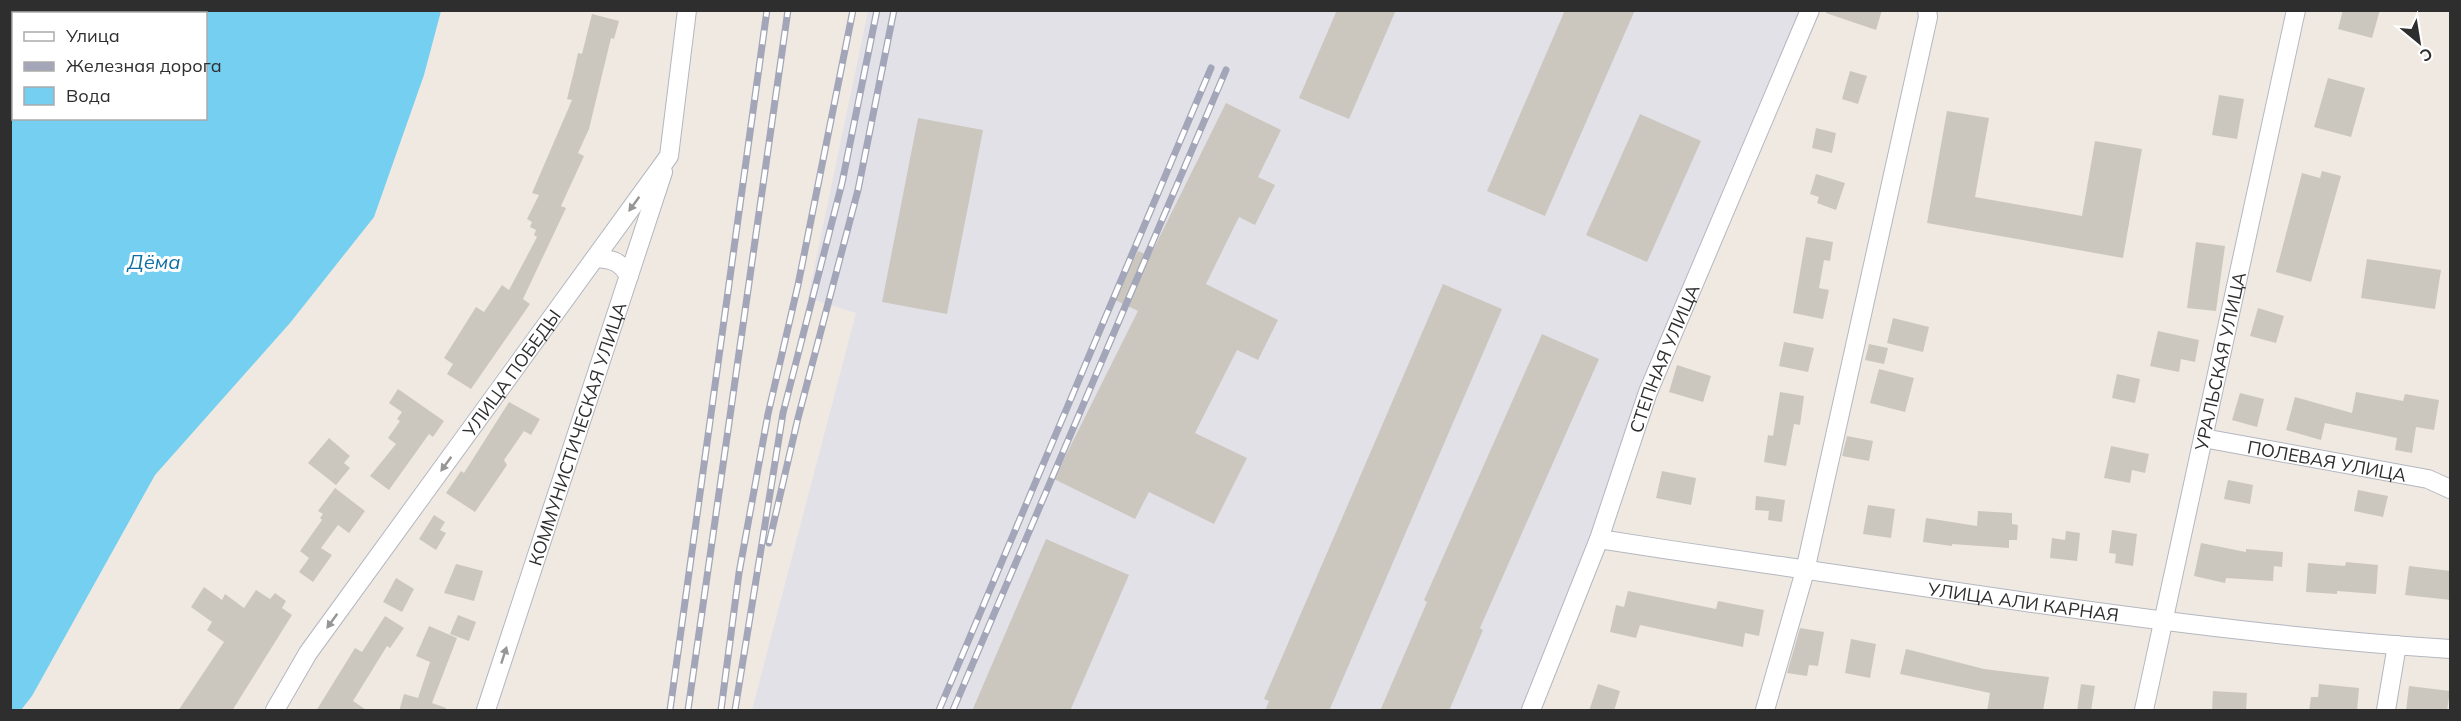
<svg xmlns="http://www.w3.org/2000/svg" width="2461" height="721" font-family="Mulish,sans-serif">
  <rect width="100%" height="100%" fill="#efe9e1"/>
  <!-- industrial -->
  <path fill="#e3e1e8" d="M 868,11 L 1806,11 L 1531,710 L 752,710 L 856,313 L 808,298 Z"/>
  <!-- water -->
  <path fill="#75cff0" fill-rule="evenodd" d="M 10,11 L 441,11 L 424,75 L 374,217 L 290,323 L 155,475 L 32,696 L 21,710 L 10,710 ZM 14,14 L 206,14 L 206,118 L 14,118 Z"/>
  <!-- building -->
  <path fill="#cbc7bf" d="M 1337,10 L 1396,10 L 1349,119 L 1299,98 Z
    M 1565,10 L 1635,10 L 1545,216 L 1487,191 Z
    M 1826,10 L 1882,10 L 1876,30 L 1826,13 Z
    M 2343,10 L 2380,10 L 2372,38 L 2338,29 Z
    M 592,14 L 619,21 L 614,39 L 611,38 L 589,129 L 578,153 L 584,156 L 561,206 L 566,208 L 523,299 L 530,304 L 471,389 L 447,374 L 453,364 L 444,358 L 476,307 L 484,312 L 502,285 L 509,290 L 537,237 L 534,235 L 536,230 L 530,227 L 532,222 L 527,219 L 539,195 L 532,193 L 572,100 L 567,99 L 574,71 L 578,53 L 582,54 Z
    M 1850,71 L 1867,76 L 1858,104 L 1842,99 Z
    M 2328,78 L 2365,88 L 2351,137 L 2314,127 Z
    M 2219,95 L 2244,99 L 2237,139 L 2212,135 Z
    M 1226,103 L 1281,130 L 1258,177 L 1275,185 L 1255,225 L 1239,217 L 1206,284 L 1278,320 L 1258,360 L 1237,350 L 1195,433 L 1247,458 L 1214,524 L 1149,492 L 1135,519 L 1054,479 L 1138,311 L 1113,299 L 1138,251 L 1150,256 Z
    M 1947,111 L 1989,118 L 1975,197 L 2082,216 L 2095,141 L 2142,149 L 2123,258 L 1927,223 Z
    M 1640,114 L 1701,141 L 1647,262 L 1586,235 Z
    M 918,118 L 983,130 L 947,314 L 882,302 Z
    M 1816,128 L 1836,133 L 1832,153 L 1812,148 Z
    M 2322,171 L 2341,176 L 2311,282 L 2276,272 L 2302,173 L 2320,178 Z
    M 1816,174 L 1845,183 L 1836,210 L 1817,203 L 1819,197 L 1810,194 Z
    M 1806,237 L 1833,242 L 1830,261 L 1824,260 L 1819,288 L 1829,290 L 1823,319 L 1793,313 Z
    M 2196,242 L 2225,246 L 2216,311 L 2187,308 Z
    M 2367,259 L 2441,270 L 2435,309 L 2361,298 Z
    M 1443,284 L 1502,309 L 1329,711 L 1265,711 L 1269,701 L 1264,699 Z
    M 2258,308 L 2284,316 L 2276,343 L 2250,336 Z
    M 1893,318 L 1929,327 L 1923,352 L 1887,343 Z
    M 2158,331 L 2199,340 L 2195,362 L 2181,359 L 2179,372 L 2150,366 Z
    M 1542,334 L 1599,359 L 1480,628 L 1483,630 L 1449,711 L 1380,711 L 1427,602 L 1424,600 Z
    M 1784,342 L 1814,348 L 1808,372 L 1779,366 Z
    M 1869,344 L 1888,348 L 1884,364 L 1865,360 Z
    M 1677,365 L 1711,376 L 1703,402 L 1669,392 Z
    M 1879,369 L 1914,378 L 1905,412 L 1870,403 Z
    M 2117,374 L 2140,379 L 2135,403 L 2112,398 Z
    M 398,389 L 444,421 L 433,437 L 429,434 L 389,490 L 370,476 L 396,444 L 388,438 L 400,421 L 397,419 L 402,412 L 389,403 Z
    M 1780,392 L 1804,396 L 1800,425 L 1794,424 L 1786,466 L 1764,462 L 1768,435 L 1773,436 Z
    M 2356,392 L 2403,401 L 2405,394 L 2439,400 L 2434,430 L 2416,427 L 2412,453 L 2395,450 L 2397,438 L 2325,423 L 2321,440 L 2286,430 L 2295,397 L 2352,413 Z
    M 2240,393 L 2264,399 L 2257,427 L 2232,420 Z
    M 509,402 L 540,419 L 531,435 L 524,431 L 504,460 L 507,465 L 475,512 L 446,493 L 461,471 L 464,473 Z
    M 1847,436 L 1873,441 L 1869,461 L 1842,456 Z
    M 329,438 L 350,456 L 344,463 L 350,468 L 336,485 L 308,463 Z
    M 2111,446 L 2149,454 L 2145,473 L 2132,470 L 2130,483 L 2104,478 Z
    M 1662,471 L 1696,478 L 1691,505 L 1656,498 Z
    M 2228,480 L 2253,485 L 2250,504 L 2224,499 Z
    M 335,488 L 365,511 L 349,533 L 338,525 L 321,548 L 332,555 L 313,582 L 299,572 L 309,558 L 300,551 L 322,520 L 320,518 L 323,514 L 318,511 Z
    M 2358,490 L 2388,496 L 2383,517 L 2354,511 Z
    M 1756,496 L 1785,500 L 1782,522 L 1768,520 L 1769,511 L 1755,510 Z
    M 1868,505 L 1895,509 L 1891,538 L 1863,534 Z
    M 1978,511 L 2012,513 L 2012,524 L 2018,525 L 2017,540 L 2009,540 L 2009,548 L 1952,544 L 1952,546 L 1923,542 L 1926,518 L 1977,526 Z
    M 434,515 L 445,522 L 440,530 L 446,533 L 436,550 L 419,539 Z
    M 2112,530 L 2137,534 L 2133,566 L 2115,563 L 2116,554 L 2109,553 Z
    M 2066,531 L 2080,533 L 2077,561 L 2050,558 L 2052,538 L 2065,540 Z
    M 1046,539 L 1129,575 L 1070,711 L 972,711 Z
    M 2201,543 L 2246,552 L 2246,549 L 2283,552 L 2282,567 L 2274,566 L 2273,581 L 2226,578 L 2225,583 L 2194,576 Z
    M 2346,562 L 2378,565 L 2376,594 L 2337,591 L 2337,594 L 2306,592 L 2308,563 L 2345,566 Z
    M 456,564 L 483,571 L 474,601 L 444,593 Z
    M 2409,566 L 2451,571 L 2451,600 L 2405,595 Z
    M 396,578 L 414,589 L 402,612 L 383,602 Z
    M 204,587 L 222,600 L 225,594 L 244,608 L 256,590 L 270,599 L 275,593 L 286,601 L 282,608 L 292,615 L 232,711 L 178,711 L 224,642 L 207,630 L 212,622 L 191,607 Z
    M 1628,591 L 1716,609 L 1718,601 L 1764,610 L 1759,636 L 1745,633 L 1743,647 L 1640,625 L 1636,638 L 1610,632 L 1616,605 L 1624,607 Z
    M 458,615 L 476,622 L 469,641 L 450,634 Z
    M 385,616 L 404,628 L 390,648 L 387,646 L 353,701 L 368,711 L 316,711 L 355,648 L 362,652 Z
    M 429,626 L 457,638 L 432,703 L 446,708 L 446,711 L 399,711 L 404,694 L 418,698 L 430,662 L 416,656 Z
    M 1800,628 L 1824,632 L 1818,666 L 1809,665 L 1807,676 L 1787,673 Z
    M 1851,639 L 1876,644 L 1870,678 L 1845,673 Z
    M 1906,649 L 1984,669 L 2049,677 L 2043,711 L 1987,711 L 1990,693 L 1900,674 Z
    M 1598,684 L 1620,691 L 1614,711 L 1589,711 Z
    M 2081,684 L 2095,686 L 2091,711 L 2077,711 Z
    M 2319,684 L 2359,688 L 2357,711 L 2309,711 L 2311,697 L 2318,697 Z
    M 2409,686 L 2450,691 L 2447,711 L 2406,711 Z
    M 2213,691 L 2247,693 L 2246,711 L 2212,711 Z"/>
  <g fill="none" stroke-linecap="round" stroke-linejoin="round">
    <defs>
      <g id="minor">
        <path d="M 595,258 C 612,259 620,261 629,276"/>
        <path id="s1" d="M 2203,438 L 2428,479 L 2450,489"/>
        <path id="s2" d="M 1599,539 C 1741,561 1883,582 2026,602 C 2167,622 2308,640 2450,649"/>
        <path id="s3" d="M 275,710 L 308,653 L 669,156 L 687,10"/>
        <path id="s4" d="M 486,710 L 663,172"/>
        <path id="s5" d="M 1531,710 L 1599,539 L 1648,392 L 1810,10"/>
        <path d="M 1765,710 L 1805,571 L 1928,17 L 1927,10"/>
        <path id="s6" d="M 2144,710 L 2296,10"/>
        <path d="M 2386,710 L 2397,645"/>
      </g>
    </defs>
    <!-- minor casing -->
    <use href="#minor" stroke="#b4b7c1" stroke-width="20"/>
    <!-- minor -->
    <use href="#minor" stroke="#fff" stroke-width="18"/>
    <defs>
      <path id="rail" d="M 769,543 L 798,418 L 858,190 L 894,10
        M 670,710 L 767,10
        M 688,710 L 788,10
        M 721,710 L 739,573 L 768,414 L 798,285 L 853,10
        M 735,710 L 783,413 L 842,183 L 877,10
        M 939,710 L 1211,68
        M 953,710 L 1226,70"/>
    </defs>
    <!-- rail casing -->
    <use href="#rail" stroke="#a3a6b8" stroke-width="7"/>
    <!-- rail -->
    <use href="#rail" stroke="#fff" stroke-width="4.5" stroke-dasharray="14" stroke-linecap="butt"/>
  </g>
  <!-- one-way arrows -->
  <defs><path id="oneway-solid" d="M-6-.8H1V-3.2L6.5 0L1 3.2V.8H-6Z" transform="scale(1.5)"/></defs>
  <g fill="#969696">
    <use href="#oneway-solid" transform="translate(634 204) rotate(126)"/>
    <use href="#oneway-solid" transform="translate(446 464) rotate(126)"/>
    <use href="#oneway-solid" transform="translate(332 621) rotate(126)"/>
    <use href="#oneway-solid" transform="translate(504 655) rotate(-72)"/>
  </g>
  <g text-anchor="middle" dominant-baseline="central" stroke-width="6" stroke-linejoin="round" paint-order="stroke">
    <!-- street labels -->
    <g font-size="18" fill="#2e2e2e" stroke="#fff">
      <text stroke="none"><textPath href="#s5" startOffset="376">СТЕПНАЯ УЛИЦА</textPath></text>
      <text stroke="none"><textPath href="#s6" startOffset="357">УРАЛЬСКАЯ УЛИЦА</textPath></text>
      <text stroke="none"><textPath href="#s3" startOffset="412">УЛИЦА ПОБЕДЫ</textPath></text>
      <text stroke="none"><textPath href="#s4" startOffset="291">КОММУНИСТИЧЕСКАЯ УЛИЦА</textPath></text>
      <text stroke="none"><textPath href="#s1" startOffset="126">ПОЛЕВАЯ УЛИЦА</textPath></text>
      <text stroke="none"><textPath href="#s2" startOffset="429">УЛИЦА АЛИ КАРНАЯ</textPath></text>
    </g>
    <!-- water labels -->
    <g font-size="20" font-style="italic" fill="#0d6fa3" stroke="#fff">
      <text x="154" y="261">Дёма</text>
    </g>
  </g>
  <!-- border -->
  <rect width="2461" height="721" fill="none" stroke="#2e2e2e" stroke-width="24"/>
  <!-- legend -->
  <rect x="12" y="12" width="195" height="108" fill="#ffffff" stroke="#ababab" stroke-width="1.5"/>
  <rect x="24" y="32" width="30" height="9" fill="#ffffff" stroke="#ababab" stroke-width="1.5"/>
  <text x="66" y="42" font-size="18" fill="#2e2e2e">Улица</text>
  <rect x="24" y="62" width="30" height="9" fill="#a3a6b8" stroke="#ababab" stroke-width="1.5"/>
  <text x="66" y="72" font-size="18" fill="#2e2e2e">Железная дорога</text>
  <rect x="24" y="87" width="30" height="18" fill="#75cff0" stroke="#ababab" stroke-width="1.5"/>
  <text x="66" y="102" font-size="18" fill="#2e2e2e">Вода</text>
  <!-- north arrow -->
  <g transform="translate(2419 42) rotate(150)" stroke="#ffffff" stroke-width="4.5" paint-order="stroke">
  <path d="M0-4.5L10 22L0 15L-10 22Z" fill="#2e2e2e"/>
  <text y="-9" font-size="16" font-weight="bold" text-anchor="middle" fill="#2e2e2e">С</text>
  </g>
</svg>
